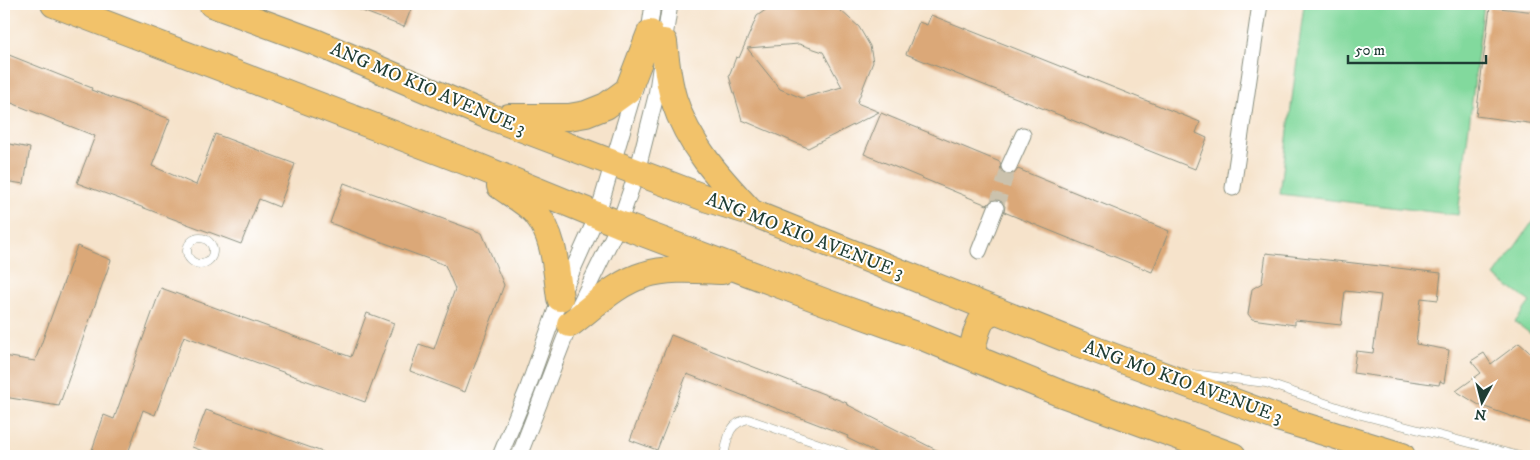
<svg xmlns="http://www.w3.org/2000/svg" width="1540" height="460" font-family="'IM FELL DW Pica',serif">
  <rect width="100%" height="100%" fill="#fff"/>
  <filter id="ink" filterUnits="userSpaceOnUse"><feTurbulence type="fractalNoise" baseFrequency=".02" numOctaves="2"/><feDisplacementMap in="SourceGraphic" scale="10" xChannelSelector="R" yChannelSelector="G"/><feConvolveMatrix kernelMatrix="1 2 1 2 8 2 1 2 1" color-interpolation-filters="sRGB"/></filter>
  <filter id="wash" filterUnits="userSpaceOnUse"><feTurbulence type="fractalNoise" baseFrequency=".0096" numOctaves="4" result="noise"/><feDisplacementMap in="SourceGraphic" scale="20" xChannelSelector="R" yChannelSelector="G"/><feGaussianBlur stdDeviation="1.12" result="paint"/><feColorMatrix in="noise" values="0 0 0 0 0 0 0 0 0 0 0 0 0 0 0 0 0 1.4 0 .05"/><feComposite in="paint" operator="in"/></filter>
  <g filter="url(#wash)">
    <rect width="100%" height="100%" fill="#f6e3cb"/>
    <!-- green -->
    <path fill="#82d99d" stroke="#508b68" d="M 1304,4 L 1484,4 L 1458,215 L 1280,194 Z
      M 1536,217 L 1536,338 L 1515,322 L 1530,302 L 1494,276 Z"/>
    <g id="blocks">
      <!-- building -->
      <path fill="#dba878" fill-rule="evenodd" d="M 347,4 L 413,4 L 404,27 L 347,5 Z
        M 774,4 L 820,4 L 840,10 L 859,27 L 870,46 L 873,62 L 857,103 L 879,112 L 808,148 L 742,120 L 729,76 L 736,57 L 739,58 L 757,16 ZM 799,44 L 823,52 L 842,87 L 802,98 L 780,89 L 747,48 Z
        M 1490,7 L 1536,12 L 1536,124 L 1476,116 Z
        M 931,15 L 1200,122 L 1196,133 L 1207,138 L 1195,169 L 906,54 L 919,22 L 927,25 Z
        M 4,53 L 92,88 L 91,90 L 170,119 L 152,166 L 196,185 L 215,134 L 295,164 L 279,207 L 259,199 L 241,244 L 77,183 L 95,136 L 4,100 Z
        M 881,113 L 1000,162 L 1001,171 L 1006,175 L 1014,174 L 1018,169 L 1169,231 L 1152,272 L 1004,212 L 1005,206 L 1000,200 L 994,199 L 987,205 L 864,154 Z
        M 4,143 L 30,148 L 24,184 L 4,181 Z
        M 344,183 L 482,233 L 504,285 L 465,392 L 410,371 L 419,344 L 434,349 L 455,289 L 445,265 L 330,223 Z
        M 77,246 L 111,260 L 59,406 L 4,397 L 4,356 L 35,361 Z
        M 1266,253 L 1441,273 L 1438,300 L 1421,298 L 1416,344 L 1449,350 L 1444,383 L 1440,381 L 1439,385 L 1353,373 L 1356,351 L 1373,353 L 1381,295 L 1345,291 L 1341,325 L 1295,320 L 1295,325 L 1252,319 L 1248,314 L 1252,289 L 1262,283 Z
        M 161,288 L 351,357 L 367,313 L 394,323 L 365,402 L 184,336 L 155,415 L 143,410 L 127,456 L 90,456 L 104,415 L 114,419 Z
        M 671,335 L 847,403 L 846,404 L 948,456 L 883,456 L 847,438 L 848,436 L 687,374 L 657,450 L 630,440 Z
        M 1519,343 L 1536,358 L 1536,425 L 1479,405 L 1456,391 L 1481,373 L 1471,361 L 1484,353 L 1491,364 Z
        M 206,410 L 328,454 L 327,456 L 217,456 L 192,447 Z"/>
    </g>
  </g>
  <g filter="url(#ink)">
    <use href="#blocks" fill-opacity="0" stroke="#8a9080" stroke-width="1"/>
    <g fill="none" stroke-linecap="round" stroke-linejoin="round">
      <!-- street-tunnel -->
      <path stroke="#cbc2ad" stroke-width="15" stroke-dasharray="15 8" stroke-linecap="butt" d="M 996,208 L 1009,166"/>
      <defs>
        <path id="lane" d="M187 251a13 13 0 1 1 26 0a13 13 0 1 1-26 0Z
          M 1192,374 L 1266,383 L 1361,415 L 1520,456
          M 724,456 C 728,438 727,424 748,419 L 842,452 L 849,456"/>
        <path id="street" d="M 648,39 L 653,4
          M 1009,166 L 1023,135
          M 1233,188 L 1260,4
          M 979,251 L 996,208
          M 500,456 L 527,390 L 560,298 L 597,216 L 636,85
          M 519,456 L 570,324 L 619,224 L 637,172 L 656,96 L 670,4"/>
        <path id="highway" d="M 54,4 L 472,164 L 619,224 L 825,302 L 925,338 L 1057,392 L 1233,456
          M 212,4 L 315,42 L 486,115 L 708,199 L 750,212 L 1077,343 L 1275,417 L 1402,456
          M 664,42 C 666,62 668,81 674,100 C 688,144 719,178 750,211
          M 509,117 L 569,117 L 586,114 L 606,106 L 628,90 L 650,33
          M 500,186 C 511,194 526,202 535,212 C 555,235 556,270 560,298
          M 570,324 C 593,307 616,283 644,275 C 669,267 697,270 722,271
          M 974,358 C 970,349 978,322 986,315 C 989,313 994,312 998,311"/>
      </defs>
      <!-- lane casing -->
      <use href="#lane" stroke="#8a9080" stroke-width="9"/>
      <!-- street casing -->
      <use href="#street" stroke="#8a9080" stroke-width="17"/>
      <!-- highway casing -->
      <use href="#highway" stroke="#8a9080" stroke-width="28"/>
      <!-- lane -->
      <use href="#lane" stroke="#fff" stroke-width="8"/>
      <!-- street -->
      <use href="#street" stroke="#fff" stroke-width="15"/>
      <!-- highway -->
      <use href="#highway" stroke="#f2c26a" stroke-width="26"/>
    </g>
  </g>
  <g text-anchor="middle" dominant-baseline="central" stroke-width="4" stroke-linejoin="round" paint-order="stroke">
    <!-- street labels -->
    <g font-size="19" fill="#1f3d34" stroke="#fff">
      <text transform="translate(428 89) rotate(23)">ANG MO KIO AVENUE 3</text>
      <text transform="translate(805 236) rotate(21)">ANG MO KIO AVENUE 3</text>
      <text transform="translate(1183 382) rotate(20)">ANG MO KIO AVENUE 3</text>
    </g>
  </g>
  <!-- margin -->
  <rect width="1540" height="460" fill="none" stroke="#fff" stroke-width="20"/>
  <!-- north arrow -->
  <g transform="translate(1482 402) rotate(187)" stroke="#ffffff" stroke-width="4" paint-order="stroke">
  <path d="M0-4L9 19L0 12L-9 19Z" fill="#1f3d34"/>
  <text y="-8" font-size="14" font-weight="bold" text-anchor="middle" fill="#1f3d34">N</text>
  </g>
  <!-- scale -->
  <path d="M1348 55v8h138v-8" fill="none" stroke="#1f3d34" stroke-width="2.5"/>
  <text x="1355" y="55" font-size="15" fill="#1f3d34" stroke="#ffffff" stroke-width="4" paint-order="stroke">50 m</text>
</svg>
